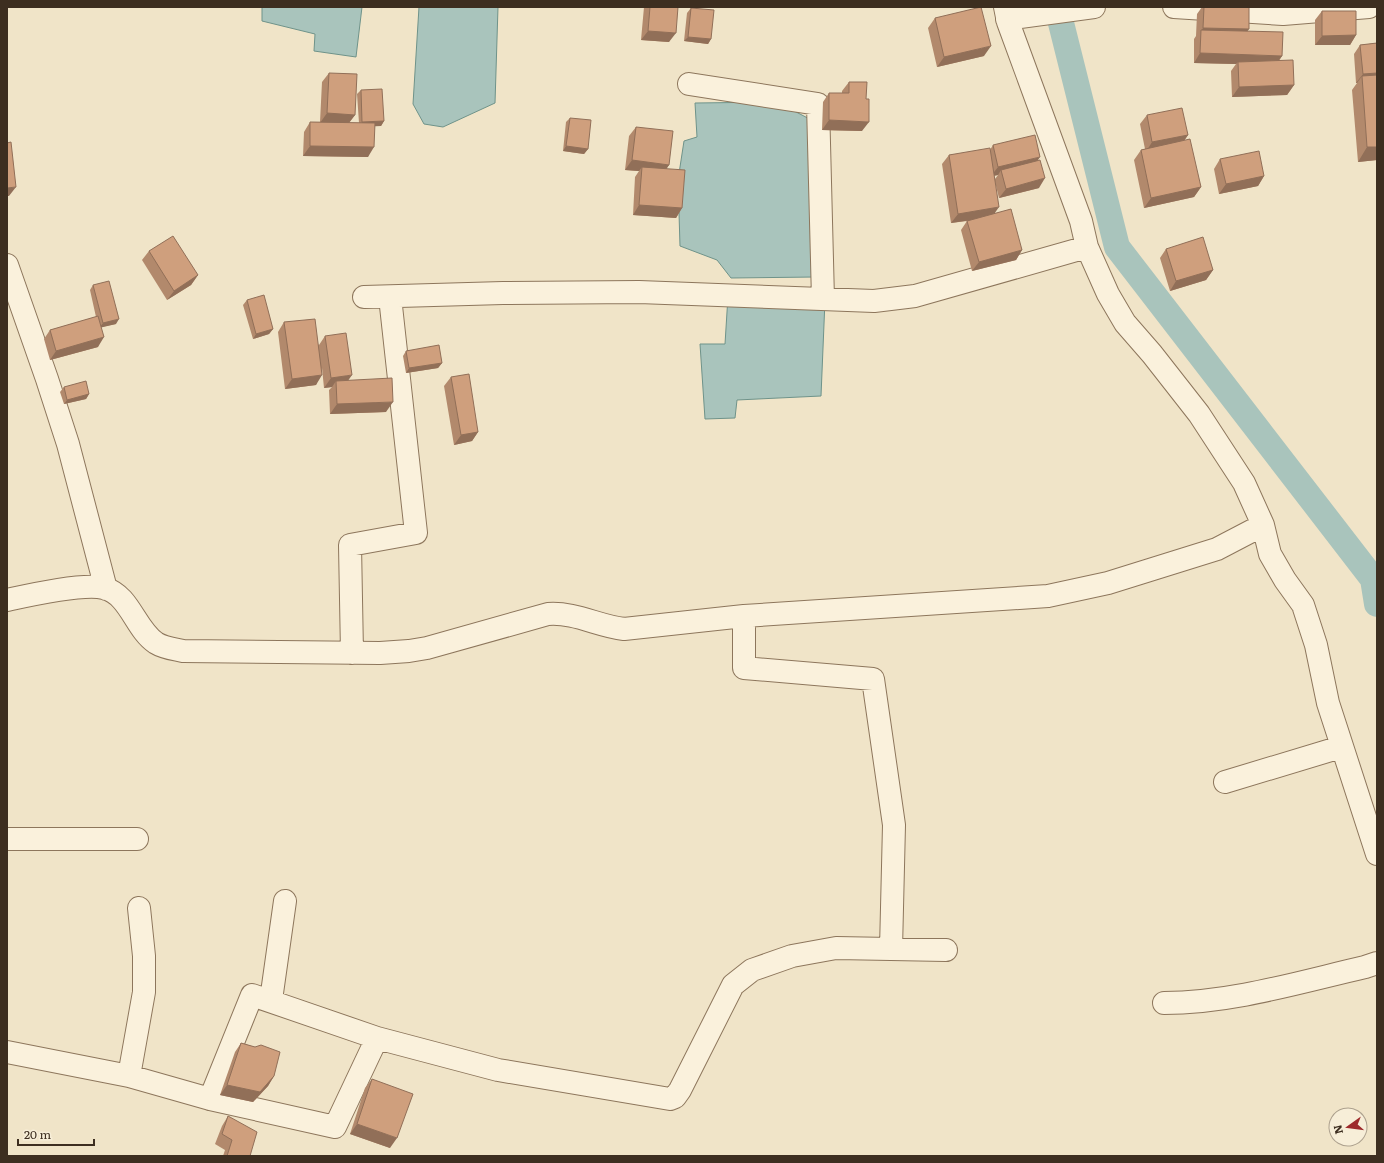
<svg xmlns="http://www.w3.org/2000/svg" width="1384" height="1163" font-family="Literata,serif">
  <rect width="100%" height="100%" fill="#f0e4c8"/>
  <!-- water -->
  <path fill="#a9c4bc" stroke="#6f938a" d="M 262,7 L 362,7 L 356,57 L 314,51 L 315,34 L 262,21 Z
    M 419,7 L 498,7 L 495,103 L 443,127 L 424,124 L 413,104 Z
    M 777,102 L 821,125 L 815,277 L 731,278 L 717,260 L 680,246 L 678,180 L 684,141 L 697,137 L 695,103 Z
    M 728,296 L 825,300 L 821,396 L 737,400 L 735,418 L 705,419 L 700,344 L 725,344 Z"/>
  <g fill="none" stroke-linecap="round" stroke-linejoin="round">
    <!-- canal -->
    <path stroke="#a9c4bc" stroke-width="26" d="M 1057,7 L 1117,247 L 1373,579 L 1377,604"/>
    <defs>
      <path id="minor" d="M 1005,7 L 1008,22 L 1081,221 L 1087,247 L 1108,294 L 1125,323 L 1152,354 L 1199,414 L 1244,483 L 1263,525 L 1270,554 L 1285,580 L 1303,605 L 1316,645 L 1328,703 L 1377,854
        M 1174,7 L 1283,14 L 1369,7
        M 1007,19 L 1094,7
        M 689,84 L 818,104 L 823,299
        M 7,265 L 47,379 L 68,444 L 106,589
        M 364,297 L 503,293 L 639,292 L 874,301 L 915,296 L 1087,247
        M 7,600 C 30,595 83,583 104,588 C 130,595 135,629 156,643 C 164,648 174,649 183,651 L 380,653 L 409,651 L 427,648 L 548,614 C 575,612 598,626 624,629 L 744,616 L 1048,596 L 1108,583 L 1217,549 L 1263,525
        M 744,616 L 744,668 L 873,679 L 894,825 L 891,949
        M 352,653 L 350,545 L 416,533 L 390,297
        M 1225,782 L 1341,747
        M 7,839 L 137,839
        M 271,1000 L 285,901
        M 1164,1003 C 1231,1003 1300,982 1365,967 L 1377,963
        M 7,1052 L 129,1076 L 210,1099 L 335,1127 L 377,1038
        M 129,1076 L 144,992 L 144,956 L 139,908
        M 210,1099 L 252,995 L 377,1038 L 498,1070 L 670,1099 L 675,1097 L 680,1090 L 733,985 L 752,970 L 792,956 L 836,948 L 946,950"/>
    </defs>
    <!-- minor casing -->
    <use href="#minor" stroke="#8d765c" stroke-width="24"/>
    <!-- minor -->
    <use href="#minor" stroke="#faf1dc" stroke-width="22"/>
  </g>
  <!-- wall -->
  <path fill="#b2896c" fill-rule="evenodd" d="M 644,7 L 678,7 L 669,42 L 641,40 Z
    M 1202,7 L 1249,7 L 1247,31 L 1282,56 L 1279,61 L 1294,85 L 1287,95 L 1232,97 L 1231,71 L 1236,64 L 1194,63 L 1194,39 L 1196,36 L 1197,14 Z
    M 691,8 L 711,39 L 708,44 L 684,41 L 687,13 Z
    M 1322,11 L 1356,35 L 1350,45 L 1315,45 L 1315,20 Z
    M 935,18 L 984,56 L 937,67 L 928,28 Z
    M 1377,43 L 1377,160 L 1358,162 L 1352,90 L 1357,83 L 1356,83 L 1354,54 L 1360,45 Z
    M 329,73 L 355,115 L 349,123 L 359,123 L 357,94 L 361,90 L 384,121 L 381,126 L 375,126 L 368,157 L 303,156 L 304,132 L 310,122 L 320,122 L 322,82 Z
    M 849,82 L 862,131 L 822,130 L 823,102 L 829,93 L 842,93 L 842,91 Z
    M 1147,115 L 1188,135 L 1184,141 L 1201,187 L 1194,197 L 1144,208 L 1134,160 L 1141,150 L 1145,149 L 1140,124 Z
    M 570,118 L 588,149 L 584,154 L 563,151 L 566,122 Z
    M 636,127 L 669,165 L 666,169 L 682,208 L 676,218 L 633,215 L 635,177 L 639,171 L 625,170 L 629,136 Z
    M 993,145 L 1038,160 L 1039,188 L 999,198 L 995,182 L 995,213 L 1022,250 L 1016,260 L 972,271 L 961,230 L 967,221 L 951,223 L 942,164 L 949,155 L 990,150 ZM 998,175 L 995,179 L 994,176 Z
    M 1220,159 L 1264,176 L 1258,186 L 1219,194 L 1214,169 Z
    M 1166,249 L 1213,270 L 1206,280 L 1170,291 L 1160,258 Z
    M 149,251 L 198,275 L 191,285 L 167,300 L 142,260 Z
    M 93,285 L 116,324 L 101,327 L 98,347 L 50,360 L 44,339 L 50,330 L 96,317 L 90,290 Z
    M 247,300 L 273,329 L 269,334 L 253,339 L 243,305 Z
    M 284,322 L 319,345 L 325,336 L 348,380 L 386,412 L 330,414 L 329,390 L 332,387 L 324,388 L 322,368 L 316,385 L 285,389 L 278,332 Z
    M 406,351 L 442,363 L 438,368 L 406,373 L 403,356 Z
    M 451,377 L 478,432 L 472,441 L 454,445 L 444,386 Z
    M 64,387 L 89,394 L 86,399 L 64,404 L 60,392 Z
    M 241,1043 L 255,1047 L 274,1076 L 268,1086 L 253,1102 L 220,1095 L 235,1052 Z
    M 372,1079 L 390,1148 L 350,1134 L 365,1088 Z
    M 228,1116 L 250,1156 L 223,1156 L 225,1150 L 215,1144 L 222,1126 Z"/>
  <!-- shaded-wall -->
  <path fill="#916f58" d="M 1203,28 L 1249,29 L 1242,39 L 1201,31 Z
    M 648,31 L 676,33 L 669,42 L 641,40 Z
    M 1356,35 L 1350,45 L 1315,45 L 1322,36 Z
    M 688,37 L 711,39 L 708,44 L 684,41 Z
    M 991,46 L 984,56 L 937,67 L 944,57 Z
    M 1200,53 L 1282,56 L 1275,65 L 1238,62 L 1236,64 L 1194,63 Z
    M 1377,73 L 1377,82 L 1362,76 L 1357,83 L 1356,83 L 1363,74 Z
    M 1294,85 L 1287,95 L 1232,97 L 1239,87 Z
    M 327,113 L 355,115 L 348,124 L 320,123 Z
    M 829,120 L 869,122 L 862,131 L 822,130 Z
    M 384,121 L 381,126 L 359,127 L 362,122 Z
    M 1188,135 L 1181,145 L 1146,152 L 1152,142 Z
    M 310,146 L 374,147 L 368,157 L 303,156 Z
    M 566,146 L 588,149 L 584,154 L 563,151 Z
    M 1367,147 L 1377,147 L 1377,160 L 1358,162 Z
    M 1040,157 L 1034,166 L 1001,170 L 998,175 L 991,176 L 998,167 Z
    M 632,160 L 669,165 L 663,174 L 642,167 L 639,171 L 625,170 Z
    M 1264,176 L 1258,186 L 1219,194 L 1226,184 Z
    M 1045,178 L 1039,188 L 999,198 L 1006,189 Z
    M 16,187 L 9,196 L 7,196 L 7,188 Z
    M 1201,187 L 1194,197 L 1144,208 L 1151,198 Z
    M 639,205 L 682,208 L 676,218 L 633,215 Z
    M 999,207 L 992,217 L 951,223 L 958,214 Z
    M 1022,250 L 1016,260 L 972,271 L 979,262 Z
    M 1213,270 L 1206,280 L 1170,291 L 1176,281 Z
    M 198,275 L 191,285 L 167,300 L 174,291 Z
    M 119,319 L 116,324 L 99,328 L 103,323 Z
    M 273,329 L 269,334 L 253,339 L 256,334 Z
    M 104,337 L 98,347 L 50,360 L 56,351 Z
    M 442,363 L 438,368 L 406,373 L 409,368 Z
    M 322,375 L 316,385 L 285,389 L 292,379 Z
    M 352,375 L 345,385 L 336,381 L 332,387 L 324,388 L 331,378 Z
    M 89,394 L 86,399 L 64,404 L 67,400 Z
    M 393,402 L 386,412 L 330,414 L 337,404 Z
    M 478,432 L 472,441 L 454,445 L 461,435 Z
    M 274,1076 L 268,1086 L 253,1102 L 220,1095 L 227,1085 Z
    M 357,1124 L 397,1138 L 390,1148 L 350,1134 Z"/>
  <!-- building -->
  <path fill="#cf9f7d" stroke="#916f58" d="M 650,7 L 678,7 L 676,33 L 648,31 Z
    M 981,7 L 991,46 L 944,57 L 935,18 Z
    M 1204,7 L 1249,7 L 1249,29 L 1203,28 Z
    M 691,8 L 714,10 L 711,39 L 688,37 Z
    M 1322,11 L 1356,11 L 1356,35 L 1322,36 Z
    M 1201,30 L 1283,32 L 1282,56 L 1200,53 Z
    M 1377,43 L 1377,73 L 1363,74 L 1360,45 Z
    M 1293,60 L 1294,85 L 1239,87 L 1238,62 Z
    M 329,73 L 357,74 L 355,115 L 327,113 Z
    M 1377,75 L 1377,147 L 1367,147 L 1362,76 Z
    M 849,82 L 867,82 L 866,99 L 869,99 L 869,122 L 829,120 L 829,93 L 849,93 Z
    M 382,89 L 384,121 L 362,122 L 361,90 Z
    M 1182,108 L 1188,135 L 1152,142 L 1147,115 Z
    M 570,118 L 591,120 L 588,149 L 566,146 Z
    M 310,122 L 375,123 L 374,147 L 310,146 Z
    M 636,127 L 673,131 L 669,165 L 632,160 Z
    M 1035,135 L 1040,157 L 998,167 L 993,145 Z
    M 1190,139 L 1201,187 L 1151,198 L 1141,150 Z
    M 11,142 L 16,187 L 7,188 L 7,143 Z
    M 990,148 L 999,207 L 958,214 L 949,155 Z
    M 1259,151 L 1264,176 L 1226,184 L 1220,159 Z
    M 1040,160 L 1045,178 L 1006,189 L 1001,170 Z
    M 642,167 L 685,170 L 682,208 L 639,205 Z
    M 1011,209 L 1022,250 L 979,262 L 967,221 Z
    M 173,236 L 198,275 L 174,291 L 149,251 Z
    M 1203,237 L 1213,270 L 1176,281 L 1166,249 Z
    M 109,281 L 119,319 L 103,323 L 93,285 Z
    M 264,295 L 273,329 L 256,334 L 247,300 Z
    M 98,316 L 104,337 L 56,351 L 50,330 Z
    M 315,319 L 322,375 L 292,379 L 284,322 Z
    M 346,333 L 352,375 L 331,378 L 325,336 Z
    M 439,345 L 442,363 L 409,368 L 406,351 Z
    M 469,374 L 478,432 L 461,435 L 451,377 Z
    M 392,378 L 393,402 L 337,404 L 336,381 Z
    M 86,381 L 89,394 L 67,400 L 64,387 Z
    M 241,1043 L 255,1047 L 261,1045 L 280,1052 L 274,1076 L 260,1092 L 227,1085 Z
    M 372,1079 L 413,1094 L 397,1138 L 357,1124 Z
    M 228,1116 L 257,1132 L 250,1156 L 227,1156 L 232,1140 L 222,1134 Z"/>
  <!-- border -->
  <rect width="1384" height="1163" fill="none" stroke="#3d2e20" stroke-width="16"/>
  <!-- north arrow -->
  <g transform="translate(1348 1127) rotate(256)"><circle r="19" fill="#f7eed8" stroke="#ada18e"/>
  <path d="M0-3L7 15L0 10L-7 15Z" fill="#9e2a2b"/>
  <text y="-6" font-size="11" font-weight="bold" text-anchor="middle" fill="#3d2e20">N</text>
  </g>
  <!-- scale -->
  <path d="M18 1139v6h76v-6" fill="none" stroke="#3d2e20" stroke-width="2"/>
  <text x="24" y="1139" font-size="12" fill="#3d2e20" stroke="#f7eed8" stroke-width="3" paint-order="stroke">20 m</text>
</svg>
